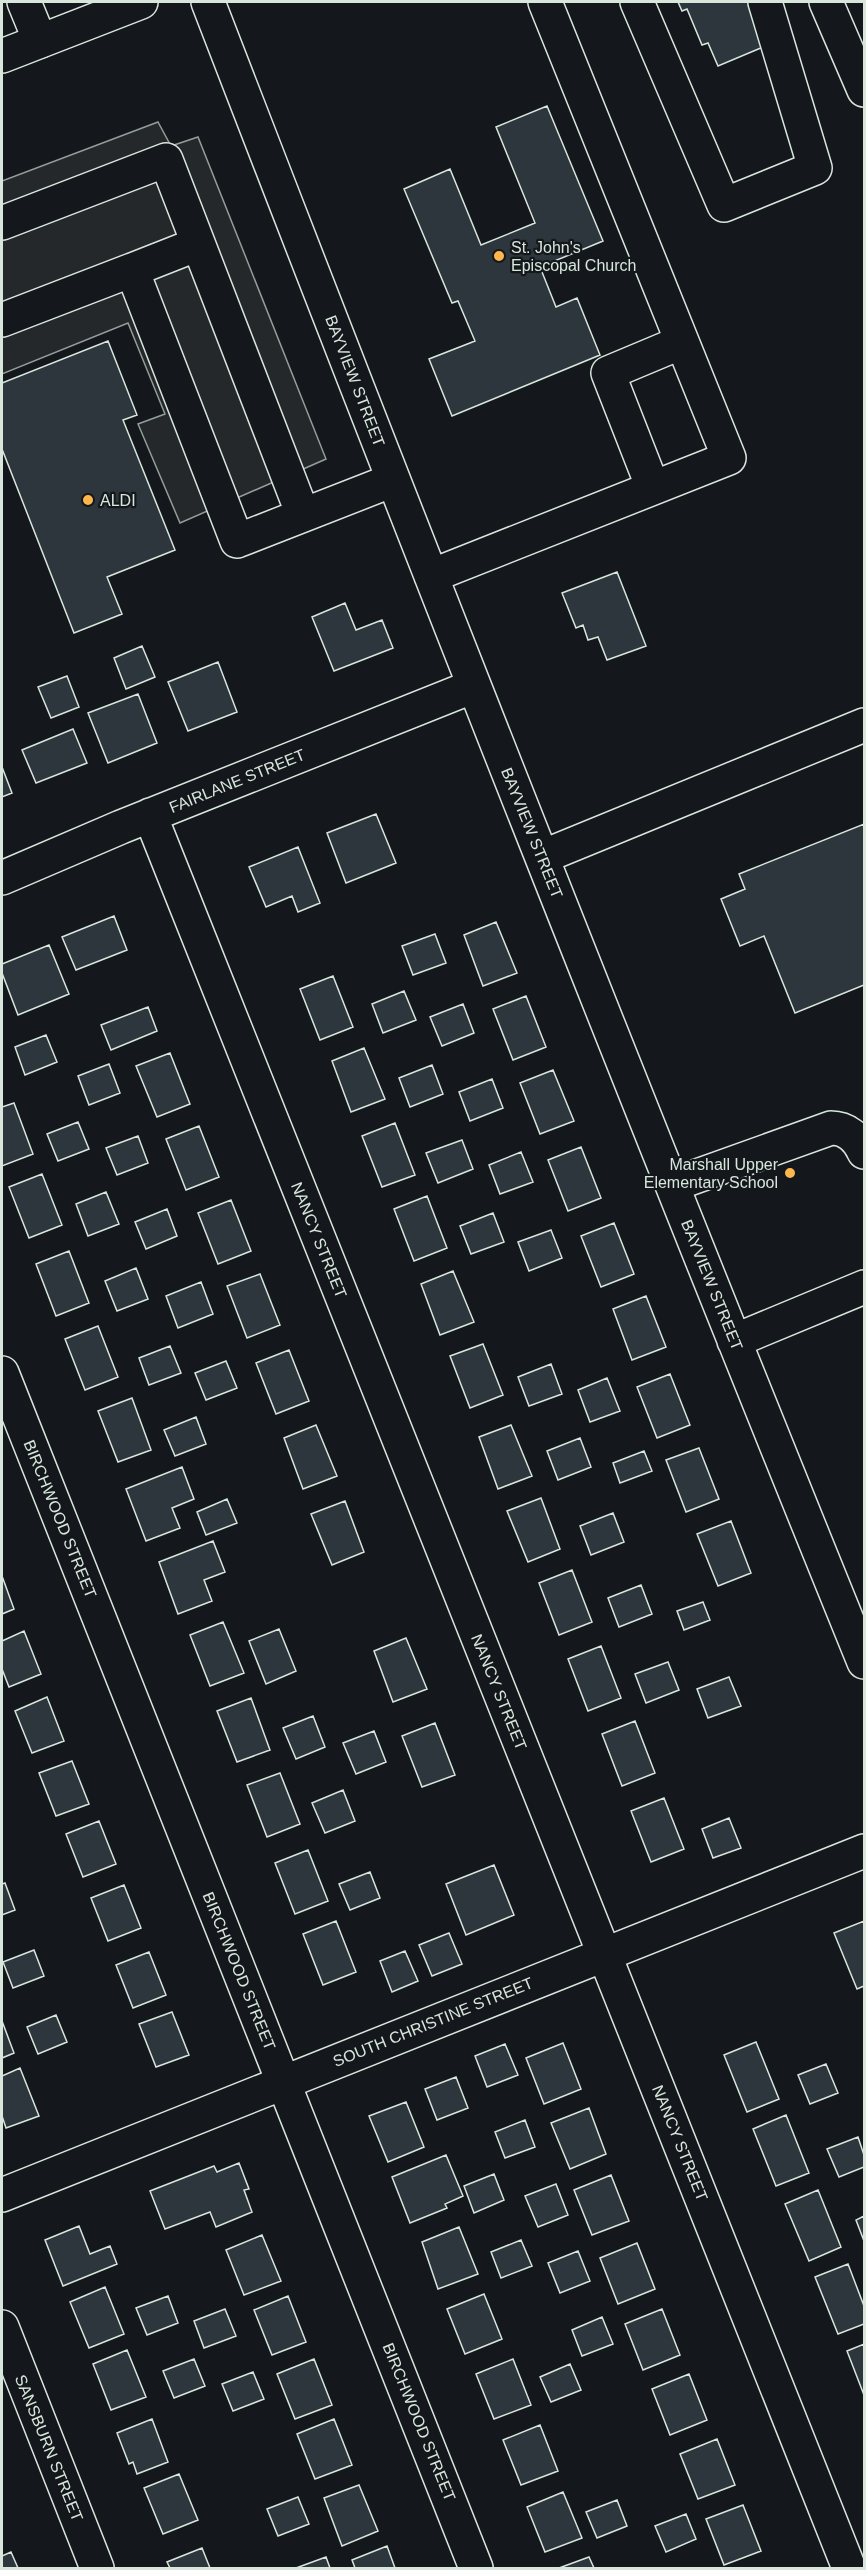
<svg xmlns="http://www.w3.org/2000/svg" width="866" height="2570" font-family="Helvetica,sans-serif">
  <rect width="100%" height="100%" fill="#14181c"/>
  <!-- parking -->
  <path fill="#24282b" stroke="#939e99" stroke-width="1.5" d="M 158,122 L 171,146 L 198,137 L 326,459 L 180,523 L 138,424 L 165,414 L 128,323 L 2,374 L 2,181 Z"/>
  <!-- building -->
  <path fill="#2c363c" stroke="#d8e6dc" stroke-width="1.5" d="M 678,2 L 750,2 L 768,45 L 718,66 L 708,43 L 702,45 L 687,9 L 682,11 Z
    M 547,106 L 603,241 L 540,267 L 556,307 L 577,298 L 600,355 L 452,416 L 429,359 L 475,341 L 458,301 L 452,303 L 404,189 L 450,169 L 481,245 L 535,223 L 496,127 Z
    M 108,341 L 137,415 L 123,420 L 175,550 L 107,577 L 122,614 L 74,633 L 2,449 L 2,383 Z
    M 617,572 L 646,646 L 607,660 L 598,637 L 588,640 L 583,625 L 576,628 L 562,593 Z
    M 345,603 L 356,630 L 382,620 L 393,648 L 334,671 L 312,617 Z
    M 142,646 L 155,677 L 126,689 L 114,658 Z
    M 218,662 L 237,712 L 188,731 L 168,682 Z
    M 67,676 L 79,707 L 51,718 L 38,687 Z
    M 138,694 L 157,743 L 108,763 L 88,713 Z
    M 73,729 L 87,763 L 36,783 L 22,750 Z
    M 2,767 L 12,793 L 2,797 Z
    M 376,814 L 396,863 L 346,883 L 327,833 Z
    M 864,824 L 864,985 L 795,1013 L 764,936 L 740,946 L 721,899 L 745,889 L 739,874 Z
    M 298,847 L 320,903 L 298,912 L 292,896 L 266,907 L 249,867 Z
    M 114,916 L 127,950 L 76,970 L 62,937 Z
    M 496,922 L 517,973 L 483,986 L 464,935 Z
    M 435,934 L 446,963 L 413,975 L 402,946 Z
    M 49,945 L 69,994 L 18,1015 L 2,973 L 2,964 Z
    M 333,976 L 353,1027 L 320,1040 L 300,989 Z
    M 404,991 L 416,1020 L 383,1033 L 372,1004 Z
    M 526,996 L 546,1047 L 513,1060 L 493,1009 Z
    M 463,1004 L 474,1033 L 442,1046 L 430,1017 Z
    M 148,1007 L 157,1031 L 111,1050 L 101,1025 Z
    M 46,1035 L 57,1062 L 25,1075 L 15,1047 Z
    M 364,1048 L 385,1099 L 351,1112 L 332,1061 Z
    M 170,1053 L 190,1104 L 157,1117 L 136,1066 Z
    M 109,1064 L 120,1093 L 89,1105 L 78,1076 Z
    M 432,1065 L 443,1094 L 410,1107 L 399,1078 Z
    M 553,1070 L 574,1121 L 540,1134 L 520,1083 Z
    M 492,1079 L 503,1108 L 470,1121 L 459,1092 Z
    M 14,1103 L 33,1154 L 2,1166 L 2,1107 Z
    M 78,1122 L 89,1149 L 58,1161 L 47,1134 Z
    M 395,1123 L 415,1175 L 382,1187 L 362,1136 Z
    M 199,1126 L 219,1177 L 186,1190 L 166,1139 Z
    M 138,1136 L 148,1163 L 117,1175 L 106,1148 Z
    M 462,1140 L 473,1169 L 438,1183 L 426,1153 Z
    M 581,1147 L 601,1198 L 568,1211 L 548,1160 Z
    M 521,1152 L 533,1182 L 500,1194 L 489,1165 Z
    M 42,1174 L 62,1225 L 29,1238 L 9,1187 Z
    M 106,1192 L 119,1224 L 88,1236 L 76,1204 Z
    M 427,1196 L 447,1248 L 414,1261 L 394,1209 Z
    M 231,1200 L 251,1251 L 218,1264 L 198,1213 Z
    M 167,1209 L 177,1236 L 146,1249 L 135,1222 Z
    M 493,1213 L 504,1242 L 471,1254 L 460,1226 Z
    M 614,1223 L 634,1274 L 601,1287 L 581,1236 Z
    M 551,1230 L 562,1258 L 529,1271 L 518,1242 Z
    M 69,1251 L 89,1303 L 56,1316 L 36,1264 Z
    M 136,1268 L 148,1299 L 117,1311 L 105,1281 Z
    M 453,1271 L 474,1322 L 440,1335 L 421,1284 Z
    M 260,1274 L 280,1325 L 247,1338 L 227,1286 Z
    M 201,1282 L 213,1314 L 178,1328 L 166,1296 Z
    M 646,1296 L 666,1347 L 632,1360 L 613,1309 Z
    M 98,1326 L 118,1377 L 85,1390 L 65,1339 Z
    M 483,1344 L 503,1395 L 470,1408 L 450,1356 Z
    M 170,1346 L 181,1373 L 149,1385 L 139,1358 Z
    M 289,1350 L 309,1401 L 276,1414 L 256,1363 Z
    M 226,1361 L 237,1388 L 206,1400 L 195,1373 Z
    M 551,1364 L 562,1394 L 529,1406 L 518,1377 Z
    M 670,1374 L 690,1425 L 657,1438 L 637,1387 Z
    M 607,1378 L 620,1411 L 590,1422 L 578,1390 Z
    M 132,1398 L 151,1450 L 118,1462 L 98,1411 Z
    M 196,1417 L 206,1444 L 175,1456 L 164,1430 Z
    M 316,1425 L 337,1476 L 303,1489 L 284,1438 Z
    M 511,1425 L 532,1476 L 498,1489 L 479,1437 Z
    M 580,1438 L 591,1467 L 558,1480 L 547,1451 Z
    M 699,1448 L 719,1499 L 686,1512 L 666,1460 Z
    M 644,1451 L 652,1471 L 620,1483 L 613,1463 Z
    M 182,1467 L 194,1499 L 172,1508 L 180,1528 L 146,1541 L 126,1489 Z
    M 541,1498 L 560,1549 L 528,1562 L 507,1511 Z
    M 227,1499 L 237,1523 L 206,1535 L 197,1512 Z
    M 345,1501 L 364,1552 L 332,1565 L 311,1514 Z
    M 613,1513 L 624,1542 L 591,1555 L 580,1526 Z
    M 731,1521 L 751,1573 L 718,1586 L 697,1534 Z
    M 213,1541 L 225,1572 L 204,1580 L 212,1601 L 178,1614 L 159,1562 Z
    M 572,1570 L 592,1622 L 559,1635 L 539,1583 Z
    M 2,1576 L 14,1609 L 2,1614 Z
    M 641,1585 L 652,1614 L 619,1627 L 608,1598 Z
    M 703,1602 L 710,1620 L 684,1630 L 677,1611 Z
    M 223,1622 L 244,1673 L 210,1686 L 190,1635 Z
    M 279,1629 L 296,1671 L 266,1684 L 249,1641 Z
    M 24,1631 L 41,1674 L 9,1687 L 2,1669 L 2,1641 Z
    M 406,1638 L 427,1689 L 393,1702 L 374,1651 Z
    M 601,1646 L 621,1698 L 588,1711 L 568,1659 Z
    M 668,1662 L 679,1690 L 646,1703 L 635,1674 Z
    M 729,1677 L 741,1706 L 708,1718 L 697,1689 Z
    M 47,1697 L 64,1741 L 32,1753 L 15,1711 Z
    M 251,1698 L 270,1750 L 237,1762 L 217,1711 Z
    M 313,1716 L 325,1747 L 296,1759 L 283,1728 Z
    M 635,1721 L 655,1773 L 622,1786 L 602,1734 Z
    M 435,1723 L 455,1775 L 422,1787 L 402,1736 Z
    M 374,1731 L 386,1762 L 356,1774 L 343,1743 Z
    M 72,1761 L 89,1804 L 56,1816 L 39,1773 Z
    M 280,1773 L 300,1824 L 267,1837 L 247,1785 Z
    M 343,1790 L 355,1821 L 325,1833 L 312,1803 Z
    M 664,1798 L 684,1849 L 651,1862 L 631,1811 Z
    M 729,1818 L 741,1848 L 713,1858 L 702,1829 Z
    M 99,1821 L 116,1864 L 83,1877 L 66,1834 Z
    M 308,1850 L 328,1901 L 295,1914 L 275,1863 Z
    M 494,1865 L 514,1915 L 466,1935 L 446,1884 Z
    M 370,1872 L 380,1898 L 350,1910 L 339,1884 Z
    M 5,1883 L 15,1910 L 2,1915 L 2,1884 Z
    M 124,1885 L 141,1928 L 108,1941 L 91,1898 Z
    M 336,1921 L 356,1972 L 323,1985 L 303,1934 Z
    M 864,1921 L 864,1986 L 857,1989 L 834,1933 Z
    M 449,1933 L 462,1964 L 432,1976 L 419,1945 Z
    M 34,1950 L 44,1976 L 13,1988 L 3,1962 Z
    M 405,1951 L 418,1981 L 392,1992 L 380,1961 Z
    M 149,1952 L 166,1995 L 133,2008 L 116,1965 Z
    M 172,2012 L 189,2055 L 156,2067 L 139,2024 Z
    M 56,2015 L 67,2042 L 38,2054 L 27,2027 Z
    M 2,2021 L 14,2053 L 2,2058 Z
    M 756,2042 L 779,2099 L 747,2112 L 724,2055 Z
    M 563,2043 L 581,2089 L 544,2104 L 526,2058 Z
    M 505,2044 L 518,2075 L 487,2087 L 475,2056 Z
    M 826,2064 L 838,2093 L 810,2104 L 798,2075 Z
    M 20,2068 L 39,2116 L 6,2128 L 2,2116 L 2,2076 Z
    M 456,2077 L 468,2108 L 437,2120 L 425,2089 Z
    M 406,2102 L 424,2147 L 388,2162 L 369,2116 Z
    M 589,2108 L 606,2154 L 570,2169 L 551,2123 Z
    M 786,2115 L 809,2173 L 776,2186 L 753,2129 Z
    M 525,2120 L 535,2147 L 505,2158 L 495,2132 Z
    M 858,2137 L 864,2155 L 864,2167 L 839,2177 L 827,2149 Z
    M 446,2155 L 463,2196 L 445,2204 L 447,2208 L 410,2223 L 392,2177 Z
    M 239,2163 L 249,2189 L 244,2190 L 252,2212 L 216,2227 L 210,2212 L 165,2229 L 150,2191 L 214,2166 L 217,2172 Z
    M 494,2174 L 504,2200 L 474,2213 L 464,2186 Z
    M 611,2175 L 629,2221 L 592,2235 L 574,2190 Z
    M 556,2184 L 568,2215 L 538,2227 L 525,2196 Z
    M 818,2190 L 841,2247 L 809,2261 L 785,2204 Z
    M 864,2216 L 864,2241 L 856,2220 Z
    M 79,2226 L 90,2254 L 110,2246 L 117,2264 L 63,2286 L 45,2240 Z
    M 459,2227 L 478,2274 L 438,2289 L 422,2242 Z
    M 262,2235 L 281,2281 L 244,2295 L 226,2250 Z
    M 521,2240 L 532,2266 L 501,2278 L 491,2252 Z
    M 637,2243 L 655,2289 L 618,2304 L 600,2258 Z
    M 578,2251 L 590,2281 L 560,2293 L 548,2263 Z
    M 848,2264 L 864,2306 L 864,2324 L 838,2334 L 815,2277 Z
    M 105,2287 L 124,2334 L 89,2348 L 70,2302 Z
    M 484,2294 L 502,2339 L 465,2354 L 447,2309 Z
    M 168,2296 L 178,2323 L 147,2335 L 136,2308 Z
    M 288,2296 L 306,2342 L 272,2355 L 254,2310 Z
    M 225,2309 L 236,2336 L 204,2348 L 194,2321 Z
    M 662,2309 L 680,2355 L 643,2370 L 625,2324 Z
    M 602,2317 L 613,2344 L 582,2356 L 572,2330 Z
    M 864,2344 L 864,2395 L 847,2351 Z
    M 127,2350 L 146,2397 L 111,2410 L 93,2364 Z
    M 194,2359 L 205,2386 L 174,2398 L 163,2371 Z
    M 314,2359 L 332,2405 L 295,2419 L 277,2374 Z
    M 513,2359 L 531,2405 L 494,2419 L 476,2374 Z
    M 570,2364 L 581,2390 L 551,2402 L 540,2377 Z
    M 253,2372 L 264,2399 L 233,2411 L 222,2384 Z
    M 689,2374 L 707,2420 L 670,2435 L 652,2389 Z
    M 152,2419 L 168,2462 L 137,2474 L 133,2462 L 129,2464 L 117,2433 Z
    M 334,2419 L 352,2465 L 315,2479 L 297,2434 Z
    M 540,2425 L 558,2471 L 521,2485 L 503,2440 Z
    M 717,2439 L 735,2485 L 698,2499 L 680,2454 Z
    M 179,2474 L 198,2520 L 163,2534 L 144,2488 Z
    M 359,2485 L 378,2531 L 342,2546 L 324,2498 Z
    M 563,2492 L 582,2538 L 545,2552 L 527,2507 Z
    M 298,2497 L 309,2524 L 278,2536 L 267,2509 Z
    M 617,2500 L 627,2526 L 597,2538 L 586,2512 Z
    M 743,2505 L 761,2551 L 724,2565 L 706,2519 Z
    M 686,2514 L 696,2539 L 666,2552 L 655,2526 Z
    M 387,2546 L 395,2568 L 355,2568 L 352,2560 Z
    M 202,2548 L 210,2568 L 170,2568 L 167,2562 Z
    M 11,2552 L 18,2568 L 2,2568 L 2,2556 Z
    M 326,2557 L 330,2568 L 296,2568 Z
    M 589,2557 L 594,2568 L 559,2568 Z"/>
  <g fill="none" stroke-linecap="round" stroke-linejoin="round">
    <defs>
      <path id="minor" d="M 24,2 L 40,41
        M 208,2 C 422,557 640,1110 864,1662
        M 637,2 L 724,205 L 815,168 L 765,2
        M 826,2 L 864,90
        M 2,223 L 166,160 L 303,515
        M 132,270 L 198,244
        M 2,320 L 132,270 L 237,541 L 393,480
        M 653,488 L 608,373 L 682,342
        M 431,576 L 729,458 L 545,2
        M 150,815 L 849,2568
        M 542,857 L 864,725
        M 2,878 L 121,827 L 474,686
        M 672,1185 L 831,1128 C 846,1128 858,1138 864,1152
        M 734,1341 L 864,1287
        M 2,1373 L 476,2568
        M 2,2195 L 864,1851
        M 2,2327 L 97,2568"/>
      <path id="major" d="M 2,56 L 141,2"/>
    </defs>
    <!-- minor casing -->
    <use href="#minor" stroke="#d8e6dc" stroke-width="36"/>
    <!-- major casing -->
    <use href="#major" stroke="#d8e6dc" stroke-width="36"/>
    <!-- minor -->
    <use href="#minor" stroke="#14181c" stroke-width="33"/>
    <!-- major -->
    <use href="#major" stroke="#14181c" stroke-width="33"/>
  </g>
  <!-- markers -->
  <g fill="#ffb74d" stroke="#14181c" stroke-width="2">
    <circle cx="499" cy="256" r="6"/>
    <circle cx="88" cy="500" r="6"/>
    <circle cx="790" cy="1173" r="6"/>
  </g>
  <g text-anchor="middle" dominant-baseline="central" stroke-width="4.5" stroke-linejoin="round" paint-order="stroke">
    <!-- poi labels -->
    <g font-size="16" fill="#d8e6dc" stroke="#14181c" text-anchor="start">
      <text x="511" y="247">St. John's<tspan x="511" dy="18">Episcopal Church</tspan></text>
      <text x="100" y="500">ALDI</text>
      <text x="778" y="1164" text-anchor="end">Marshall Upper<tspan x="778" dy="18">Elementary School</tspan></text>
    </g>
    <!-- street labels -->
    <g font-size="16" fill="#d8e6dc" stroke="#14181c">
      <text transform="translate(355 381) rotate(69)">BAYVIEW STREET</text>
      <text transform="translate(237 781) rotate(-22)">FAIRLANE STREET</text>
      <text transform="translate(532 833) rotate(68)">BAYVIEW STREET</text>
      <text transform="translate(319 1240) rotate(68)">NANCY STREET</text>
      <text transform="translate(712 1285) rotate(68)">BAYVIEW STREET</text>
      <text transform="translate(60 1519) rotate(68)">BIRCHWOOD STREET</text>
      <text transform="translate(499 1692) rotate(68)">NANCY STREET</text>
      <text transform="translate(239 1971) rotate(68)">BIRCHWOOD STREET</text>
      <text transform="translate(433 2022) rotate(-22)">SOUTH CHRISTINE STREET</text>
      <text transform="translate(680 2143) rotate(68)">NANCY STREET</text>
      <text transform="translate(419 2422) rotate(68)">BIRCHWOOD STREET</text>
      <text transform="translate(49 2448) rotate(68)">SANSBURN STREET</text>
    </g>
  </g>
  <!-- border -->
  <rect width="866" height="2570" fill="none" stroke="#d8e6dc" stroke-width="6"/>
</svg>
